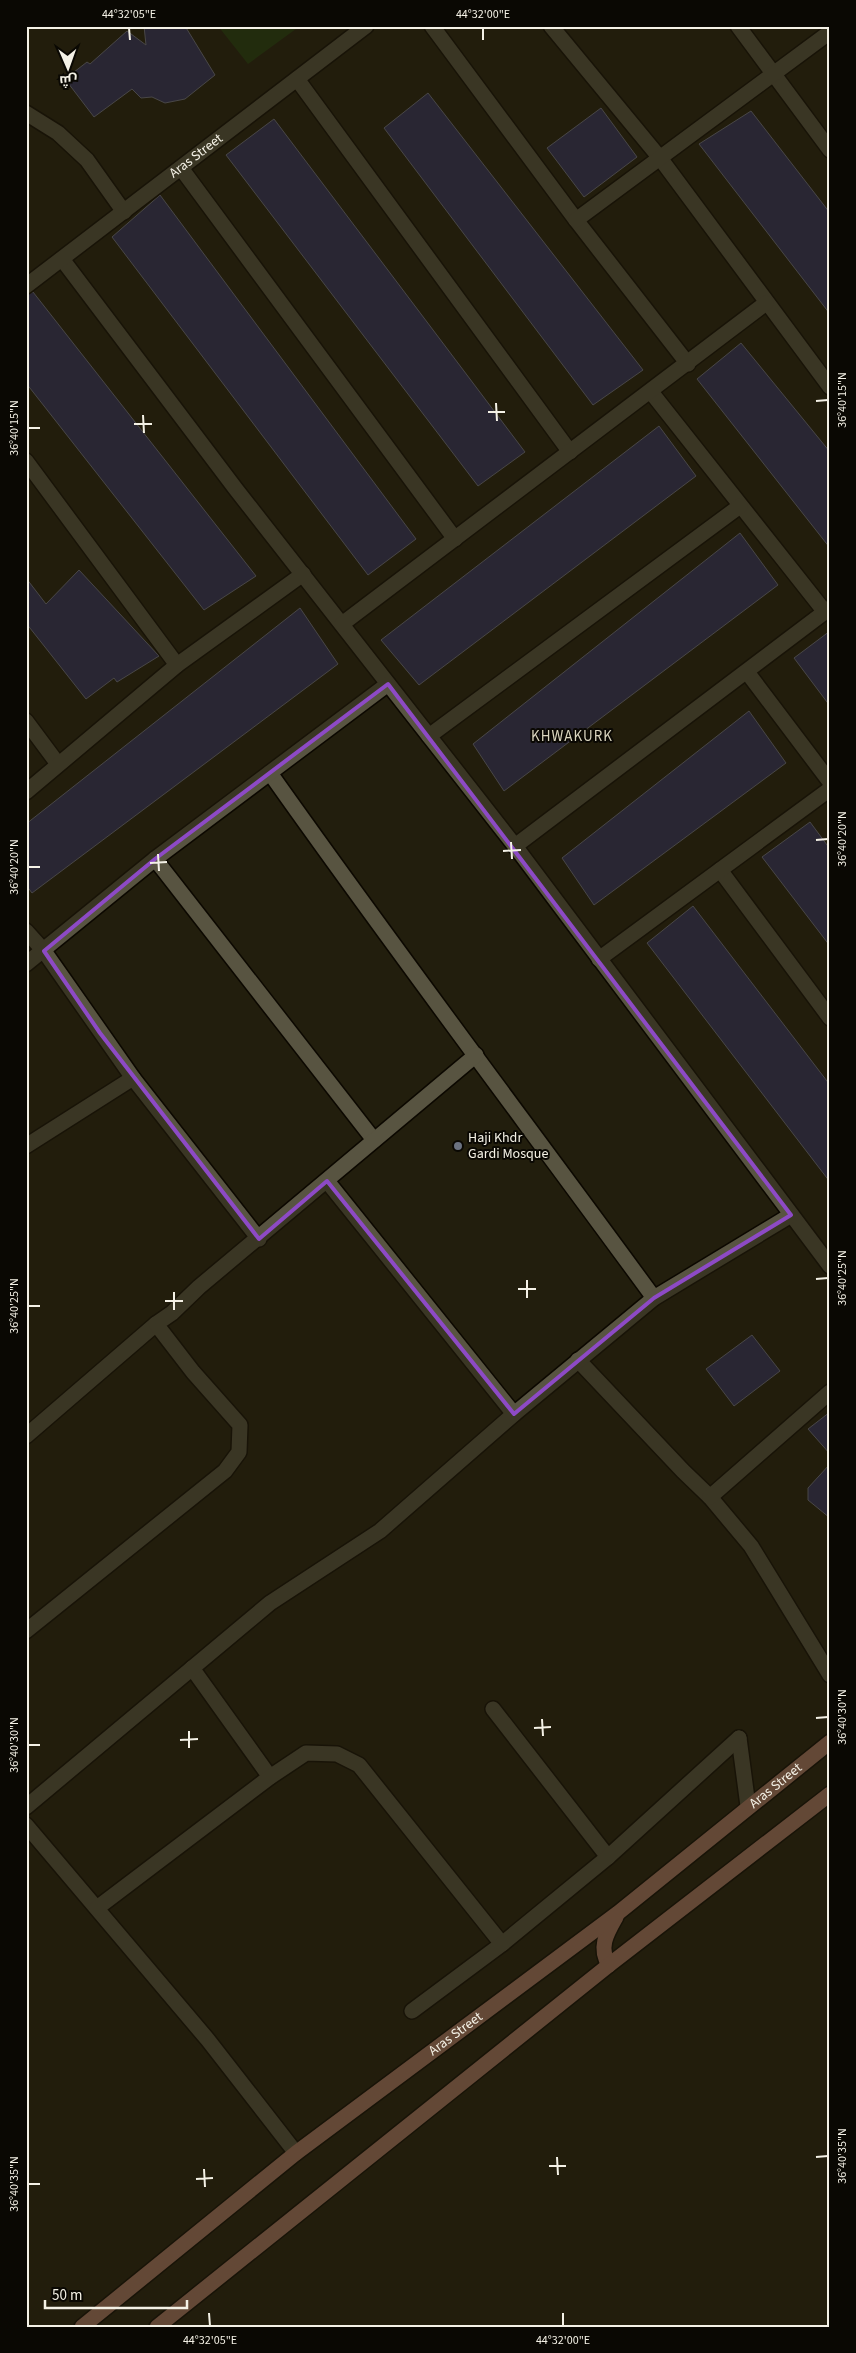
<svg xmlns="http://www.w3.org/2000/svg" width="856" height="2353" font-family="'Source Sans 3',Cairo,sans-serif">
  <rect width="100%" height="100%" fill="#221e0d"/>
  <!-- green -->
  <path fill="#233f0f" d="M 218,26 L 300,26 L 248,64 Z"/>
  <!-- building -->
  <path fill="#313262" stroke="#77798d" d="M 144,26 L 185,26 L 215,75 L 185,99 L 165,103 L 152,97 L 141,98 L 132,89 L 94,117 L 65,79 L 87,62 L 90,64 L 127,31 L 146,45 Z
    M 428,93 L 643,370 L 593,405 L 384,128 Z
    M 601,108 L 637,157 L 584,197 L 547,148 Z
    M 751,111 L 830,213 L 830,314 L 699,144 Z
    M 274,119 L 525,452 L 478,486 L 226,155 Z
    M 160,195 L 416,539 L 368,575 L 112,237 Z
    M 33,292 L 256,576 L 204,610 L 26,383 L 26,295 Z
    M 741,343 L 830,452 L 830,548 L 697,379 Z
    M 659,426 L 696,476 L 419,685 L 381,640 Z
    M 740,533 L 778,585 L 504,791 L 473,744 Z
    M 79,570 L 159,656 L 117,682 L 114,678 L 86,699 L 26,623 L 26,578 L 46,604 Z
    M 300,608 L 338,664 L 32,893 L 26,885 L 26,824 Z
    M 830,631 L 830,706 L 794,658 Z
    M 749,711 L 786,763 L 594,905 L 562,858 Z
    M 810,822 L 830,849 L 830,946 L 762,857 Z
    M 693,906 L 830,1085 L 830,1182 L 647,943 Z
    M 752,1335 L 780,1371 L 734,1406 L 706,1369 Z
    M 830,1412 L 830,1454 L 808,1429 Z
    M 830,1464 L 830,1518 L 808,1500 L 808,1488 Z"/>
  <g fill="none" stroke-linecap="round" stroke-linejoin="round">
    <defs>
      <g id="minor">
        <path d="M 432,26 L 576,220 L 688,364"/>
        <path d="M 551,26 L 660,158 L 830,387"/>
        <path d="M 738,26 L 830,150"/>
        <path d="M 297,79 L 570,452"/>
        <path d="M 26,113 L 58,133 L 87,160 L 124,212"/>
        <path d="M 181,168 L 455,539"/>
        <path d="M 576,220 L 830,32"/>
        <path d="M 62,259 L 235,488 L 515,846 L 830,1266"/>
        <path id="s1" d="M 26,286 L 366,26"/>
        <path d="M 651,392 L 825,612"/>
        <path d="M 26,461 L 177,665"/>
        <path d="M 342,624 L 766,303"/>
        <path d="M 747,672 L 830,782"/>
        <path d="M 26,721 L 58,764"/>
        <path d="M 429,736 L 740,506"/>
        <path d="M 270,773 C 395,950 526,1123 654,1298"/>
        <path d="M 26,792 L 177,665 L 303,574"/>
        <path d="M 515,846 L 830,608"/>
        <path d="M 155,859 L 374,1140"/>
        <path d="M 720,870 L 830,1018"/>
        <path d="M 26,931 L 44,951 L 133,1078 L 259,1239"/>
        <path d="M 599,959 L 830,789"/>
        <path d="M 26,964 L 155,859 L 388,684"/>
        <path d="M 26,1146 L 133,1078"/>
        <path d="M 327,1181 L 514,1414"/>
        <path d="M 578,1360 L 683,1471 L 710,1497 L 751,1546 L 830,1675"/>
        <path d="M 26,1436 L 156,1324"/>
        <path d="M 710,1497 L 830,1392"/>
        <path d="M 26,1631 L 225,1471 L 239,1452 L 240,1425 L 193,1372 L 156,1324 L 172,1313 L 199,1287 L 476,1055"/>
        <path d="M 192,1668 L 270,1777"/>
        <path d="M 493,1709 L 608,1857"/>
        <path d="M 739,1738 L 748,1806"/>
        <path d="M 26,1807 L 270,1603 L 380,1531 L 514,1414 L 654,1298 L 791,1215"/>
        <path d="M 26,1825 L 208,2040 L 296,2153"/>
        <path d="M 97,1908 L 270,1777 L 306,1753 L 337,1754 L 359,1765 L 502,1944"/>
        <path d="M 412,2011 L 502,1944 L 608,1857 L 739,1738"/>
      </g>
      <g id="major">
        <path d="M 609,1965 C 598,1947 607,1933 616,1917"/>
        <path id="s2" d="M 82,2327 L 296,2153 L 618,1913 L 830,1742"/>
        <path d="M 157,2327 L 609,1965 L 830,1794"/>
      </g>
    </defs>
    <!-- minor casing -->
    <use href="#minor" stroke="#0c0800" stroke-width="18"/>
    <!-- major casing -->
    <use href="#major" stroke="#0c0800" stroke-width="18"/>
    <!-- minor -->
    <use href="#minor" stroke="#585441" stroke-width="15"/>
    <!-- major -->
    <use href="#major" stroke="#b27c69" stroke-width="15"/>
  </g>
  <!-- marked area -->
  <path d="M0 0H856V2353H0ZM 388,684 L 791,1215 L 654,1298 L 514,1414 L 327,1181 L 259,1239 L 100,1033 L 44,951 L 155,859 Z" fill="#221e0d" fill-opacity=".55" fill-rule="evenodd"/>
  <path fill="none" stroke="#8d4ac5" stroke-width="4" stroke-linejoin="round" d="M 388,684 L 791,1215 L 654,1298 L 514,1414 L 327,1181 L 259,1239 L 100,1033 L 44,951 L 155,859 Z"/>
  <!-- ticks -->
  <path fill="none" stroke="#f4f1e6" stroke-width="2" d="M 129,28 L 130,40M 483,28 L 483,40M 816,401 L 828,400M 496,403 L 497,421M 488,412 L 505,412M 143,415 L 144,433M 134,424 L 152,424M 28,428 L 40,428M 816,840 L 828,839M 511,842 L 512,859M 503,851 L 521,850M 158,854 L 159,871M 150,863 L 167,862M 28,867 L 40,867M 816,1279 L 828,1278M 527,1280 L 527,1298M 518,1289 L 536,1289M 174,1292 L 174,1310M 165,1301 L 183,1301M 28,1306 L 40,1306M 816,1718 L 828,1717M 542,1719 L 543,1736M 534,1728 L 551,1727M 189,1731 L 189,1748M 180,1740 L 198,1739M 28,1745 L 40,1745M 557,2157 L 558,2175M 816,2157 L 828,2156M 549,2166 L 566,2166M 204,2169 L 205,2187M 196,2179 L 213,2178M 28,2184 L 40,2184M 209,2313 L 210,2326M 563,2313 L 563,2326"/>
  <!-- markers -->
  <circle fill="#6b7280" stroke="#0a0803" stroke-width="2" cx="458" cy="1146" r="5"/>
  <g text-anchor="middle" dominant-baseline="central" stroke-width="4" stroke-linejoin="round" paint-order="stroke">
    <!-- street labels -->
    <g font-size="14" fill="#f4f1e6" stroke="#0a0803">
      <text stroke="none"><textPath href="#s1" startOffset="214">Aras Street</textPath></text>
      <text stroke="none"><textPath href="#s2" startOffset="880">Aras Street</textPath></text>
      <text stroke="none"><textPath href="#s2" startOffset="475">Aras Street</textPath></text>
    </g>
    <!-- poi labels -->
    <g font-size="14" fill="#f4f1e6" stroke="#0a0803" text-anchor="start">
      <text x="468" y="1138">Haji Khdr<tspan x="468" dy="16">Gardi Mosque</tspan></text>
    </g>
    <!-- neighbourhood labels -->
    <g font-size="15" letter-spacing="1" fill="#dad5bf" stroke="#0a0803">
      <text x="572" y="736">KHWAKURK</text>
    </g>
  </g>
  <!-- border -->
  <rect width="856" height="2353" fill="none" stroke="#0a0803" stroke-width="55"/>
  <!-- north arrow -->
  <g transform="translate(68 68) rotate(178)" stroke="#0a0803" stroke-width="4" paint-order="stroke">
  <path d="M0-4L9 19L0 12L-9 19Z" fill="#f4f1e6"/>
  <text y="-8" font-size="14" font-weight="bold" text-anchor="middle" fill="#f4f1e6">ش</text>
  </g>
  <!-- scale -->
  <path d="M45 2300v8h142v-8" fill="none" stroke="#f4f1e6" stroke-width="2.5"/>
  <text x="52" y="2300" font-size="15" fill="#f4f1e6" stroke="#0a0803" stroke-width="4" paint-order="stroke">50 m</text>
  <rect x="28" y="28" width="800" height="2298" fill="none" stroke="#f4f1e6" stroke-width="2"/>
  <g font-size="12" text-anchor="middle" fill="#f4f1e6">
    <text x="129" y="18">44°32'05"E</text>
    <text x="483" y="18">44°32'00"E</text>
    <text transform="translate(842 400) rotate(-90)" y="4">36°40'15"N</text>
    <text transform="translate(14 428) rotate(-90)" y="4">36°40'15"N</text>
    <text transform="translate(842 839) rotate(-90)" y="4">36°40'20"N</text>
    <text transform="translate(14 867) rotate(-90)" y="4">36°40'20"N</text>
    <text transform="translate(842 1278) rotate(-90)" y="4">36°40'25"N</text>
    <text transform="translate(14 1306) rotate(-90)" y="4">36°40'25"N</text>
    <text transform="translate(842 1717) rotate(-90)" y="4">36°40'30"N</text>
    <text transform="translate(14 1745) rotate(-90)" y="4">36°40'30"N</text>
    <text transform="translate(842 2156) rotate(-90)" y="4">36°40'35"N</text>
    <text transform="translate(14 2184) rotate(-90)" y="4">36°40'35"N</text>
    <text x="210" y="2344">44°32'05"E</text>
    <text x="563" y="2344">44°32'00"E</text>
  </g>
</svg>
